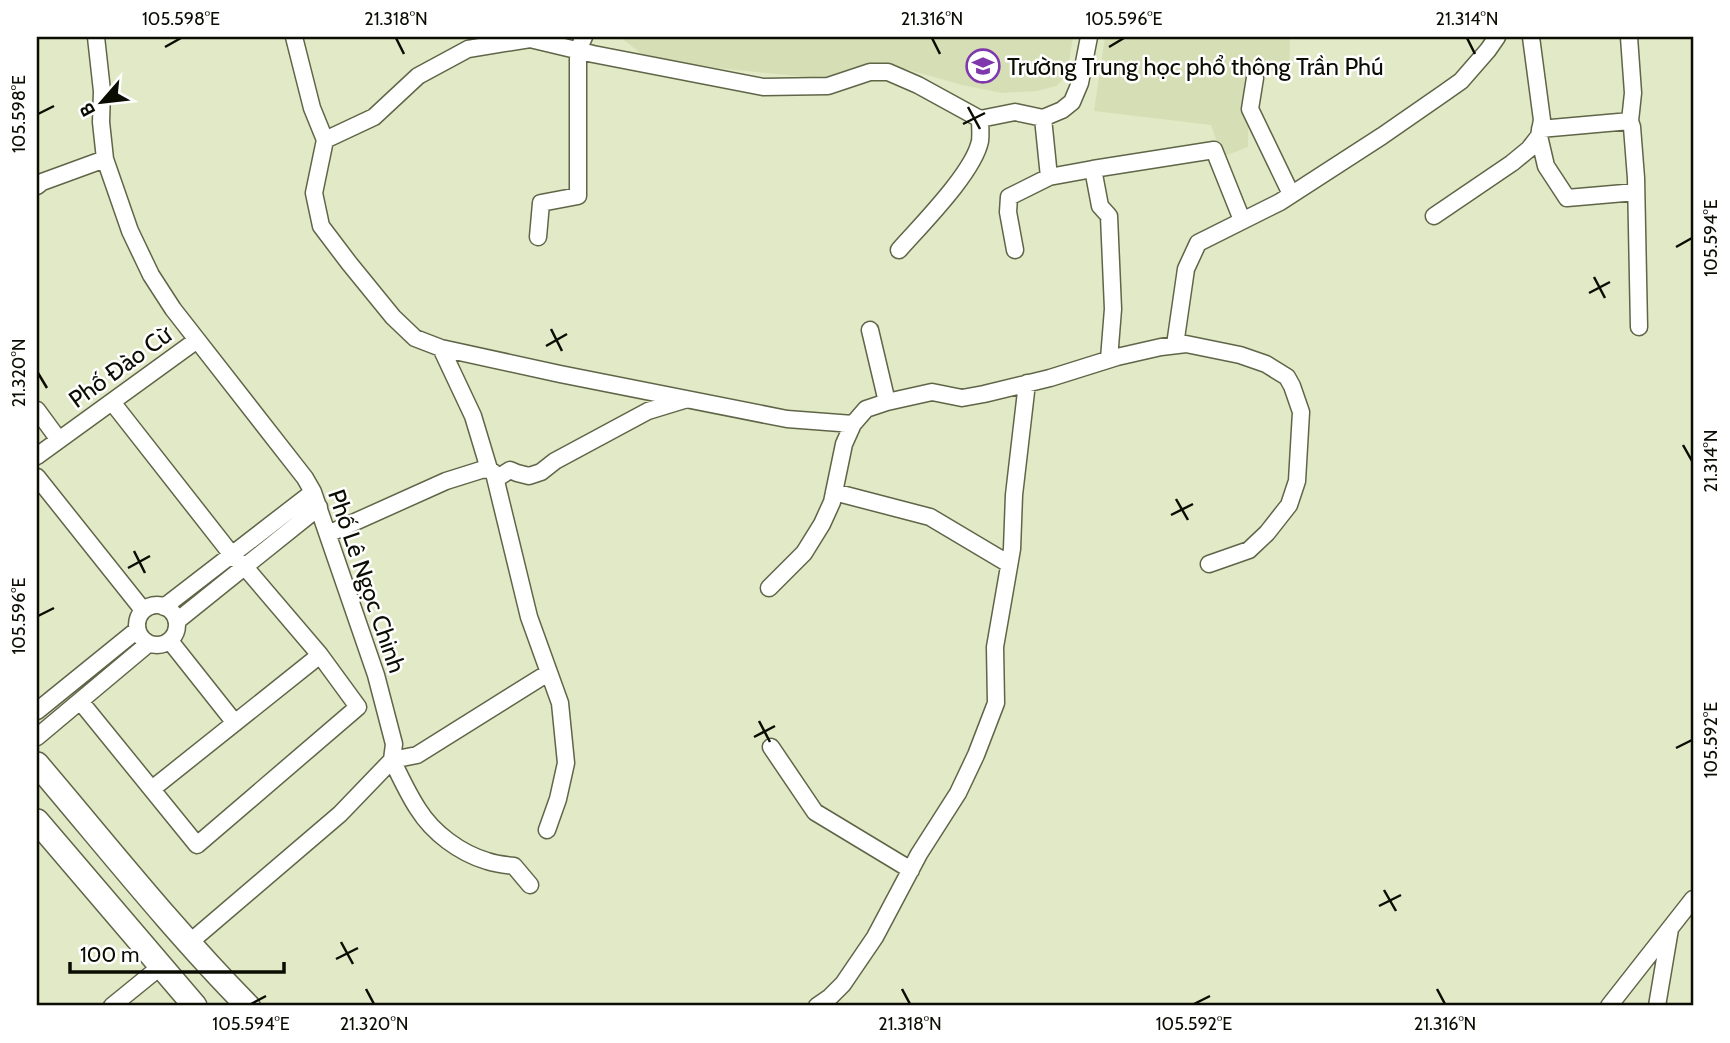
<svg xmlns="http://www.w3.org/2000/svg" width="1730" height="1043" font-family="Cabin,sans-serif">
  <rect width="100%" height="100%" fill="#e2e9c7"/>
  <!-- built -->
  <path fill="#d6deb5" d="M 620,37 L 1073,37 L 1067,74 L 1063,80 L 1056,86 L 1037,91 L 1002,93 L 962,85 L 881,62 L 827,79 L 718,68 L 644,56 Z
    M 1105,37 L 1290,37 L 1289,72 L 1249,71 L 1248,147 L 1222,157 L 1211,125 L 1094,111 Z"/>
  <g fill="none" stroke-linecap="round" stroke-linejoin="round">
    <defs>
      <path id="street" d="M 96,37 L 102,91 L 101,122 L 105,159 L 130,231 L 151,275 L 173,309 L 305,478 L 313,492 L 376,675 L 394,744 L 392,760 L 340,814 L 189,943
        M 294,37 L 312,108 L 325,140 L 314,193 L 321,226 L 349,263 L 393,317 L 415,338 L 441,348 L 560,374 L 787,419 L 853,424
        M 1255,78 L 1250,109 L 1291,194
        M 1043,118 L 1049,177 L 1093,169 L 1100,206 L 1109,216 L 1113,309 L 1109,359
        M 1630,121 L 1632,127 L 1636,178 L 1639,327
        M 1540,129 L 1630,121 L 1633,93 L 1629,37
        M 1539,136 L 1546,166 L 1567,198 L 1636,192
        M 325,140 L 374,117 L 418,76 L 468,49 L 530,39 L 593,54 L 763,87 L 828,86 L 870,72 L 888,72 L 918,85 L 980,119 L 1015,112 L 1043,118 L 1062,110 L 1072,102 L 1080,83 L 1089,37
        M 1093,169 L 1214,150 L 1242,220
        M 37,186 L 42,182 L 105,159
        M 1434,216 L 1512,163 L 1529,149 L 1539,136 L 1542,120 L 1531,37
        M 538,237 L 541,203 L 578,196 L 578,50 L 584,37
        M 899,250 C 921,225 974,172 980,141 C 981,134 980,126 980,119
        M 1015,250 L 1008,212 L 1009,197 L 1049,177
        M 870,330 L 887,402
        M 1175,345 L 1186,269 L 1198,243 L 1280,202 L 1382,136 L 1444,93 L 1461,81 L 1488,50 L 1497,37
        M 441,348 L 473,416 L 489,469
        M 37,410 L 59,440
        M 37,456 L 197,340
        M 37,477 L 143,610
        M 496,479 L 510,470 L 517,473 L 529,476 L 541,472 L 555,461 L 648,411 L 684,400
        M 834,492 L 930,517 L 1009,564
        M 328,534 L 446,481 L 481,470 L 489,469 L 494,473 L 529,617 L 560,703 L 566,763 L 558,799 L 547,830
        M 769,588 L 804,553 L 822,524 L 832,502 L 844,444 L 853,424 L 866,409 L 887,402 L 932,392 L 962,398 L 984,394 L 1050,378 L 1117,357 L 1161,347 L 1186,344 L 1240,355 L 1266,364 L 1287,377 L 1292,386 L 1301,412 L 1297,481 L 1289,505 L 1267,533 L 1249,550 L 1209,564
        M137 625a20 20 0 1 1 40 0a20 20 0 1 1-40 0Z
        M 164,607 L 313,492
        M 177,621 L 319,507
        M 170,641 L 235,723
        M 80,701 L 197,845 L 358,707 L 320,655 L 245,567 L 232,555 L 112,402
        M 37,711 L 137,630
        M 37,737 L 148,644
        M 771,747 L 815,812 L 911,870
        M 152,789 L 320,655
        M 530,885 L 514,866 C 505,865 496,864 487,861 C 460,853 433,833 418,809 C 408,794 400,776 392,760 L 417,755 L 548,673
        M 112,1006 L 160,967
        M 817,1006 L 830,997 L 843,984 L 875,937 L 919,854 L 958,793 L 976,755 L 996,703 L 995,647 L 1012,549 L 1014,495 L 1027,383
        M 1609,1006 L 1693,899
        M 1657,1006 L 1670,929"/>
      <path id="secondary" d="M 37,764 C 106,845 173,930 248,1006
        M 37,821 L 195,1006"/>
    </defs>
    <!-- street casing -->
    <use href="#street" stroke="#5f6547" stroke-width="19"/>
    <!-- secondary casing -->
    <use href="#secondary" stroke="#5f6547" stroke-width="26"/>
    <!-- street -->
    <use href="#street" stroke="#fff" stroke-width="16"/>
    <!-- secondary -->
    <use href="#secondary" stroke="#fff" stroke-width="23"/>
  </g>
  <!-- ticks -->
  <path fill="none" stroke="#0b0d03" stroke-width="2.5" d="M 396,38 L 404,54M 932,38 L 940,54M 1467,38 L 1475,54M 165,47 L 181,38M 1109,47 L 1124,38M 968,107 L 980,129M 38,114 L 54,106M 963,124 L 985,113M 1676,247 L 1692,238M 1594,277 L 1605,298M 1589,293 L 1610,282M 551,329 L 562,351M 546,346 L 567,334M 38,373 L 47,388M 1683,445 L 1692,461M 1176,499 L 1188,520M 1171,515 L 1193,504M 134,551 L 145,573M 128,568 L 150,556M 38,616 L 54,608M 759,721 L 770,742M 754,737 L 775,726M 1676,748 L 1692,740M 1384,890 L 1396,911M 1379,906 L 1401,895M 341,942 L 353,964M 336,959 L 358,948M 366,989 L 374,1004M 902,989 L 910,1004M 1437,989 L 1445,1004M 251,1004 L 266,996M 1194,1004 L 1210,996"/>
  <!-- icons -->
  <defs>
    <symbol id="school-ring" viewBox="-11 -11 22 22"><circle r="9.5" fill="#fff" stroke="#7e38ab" stroke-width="1.5"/><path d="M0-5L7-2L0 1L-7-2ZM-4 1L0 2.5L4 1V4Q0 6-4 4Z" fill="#7e38ab"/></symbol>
  </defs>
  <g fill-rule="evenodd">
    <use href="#school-ring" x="964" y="47" width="38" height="38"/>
  </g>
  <g text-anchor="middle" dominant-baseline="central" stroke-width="5" stroke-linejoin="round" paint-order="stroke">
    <!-- poi labels -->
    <g font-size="24" fill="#0b0d03" stroke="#fff" text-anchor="start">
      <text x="1007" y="66">Trường Trung học phổ thông Trần Phú</text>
    </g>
    <!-- street labels -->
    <g font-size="24" fill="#0b0d03" stroke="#fff">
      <text transform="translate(120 367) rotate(-36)">Phố Đào Cừ</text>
      <text transform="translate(367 581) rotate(71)">Phố Lê Ngọc Chinh</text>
    </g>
  </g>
  <!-- border -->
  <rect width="1730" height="1043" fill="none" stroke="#ffffff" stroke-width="77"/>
  <!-- north arrow -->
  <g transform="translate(102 102) rotate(242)" stroke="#ffffff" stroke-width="5" paint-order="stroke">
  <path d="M0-5L12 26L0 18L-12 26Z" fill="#0b0d03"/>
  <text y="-10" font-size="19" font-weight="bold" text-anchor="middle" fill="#0b0d03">B</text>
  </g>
  <!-- scale -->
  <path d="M70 962v10h214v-10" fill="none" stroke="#0b0d03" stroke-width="3.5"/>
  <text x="80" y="962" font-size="21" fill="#0b0d03" stroke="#ffffff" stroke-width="5" paint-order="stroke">100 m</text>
  <rect x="38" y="38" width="1654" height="966" fill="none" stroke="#0b0d03" stroke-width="2.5"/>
  <g font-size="18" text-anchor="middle" fill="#0b0d03">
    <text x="181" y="25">105.598°E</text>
    <text x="396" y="25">21.318°N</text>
    <text x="932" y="25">21.316°N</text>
    <text x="1124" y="25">105.596°E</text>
    <text x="1467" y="25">21.314°N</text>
    <text transform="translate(19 114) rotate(-90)" y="6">105.598°E</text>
    <text transform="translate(1711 238) rotate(-90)" y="6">105.594°E</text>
    <text transform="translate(19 373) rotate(-90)" y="6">21.320°N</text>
    <text transform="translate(1711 461) rotate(-90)" y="6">21.314°N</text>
    <text transform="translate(19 616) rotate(-90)" y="6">105.596°E</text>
    <text transform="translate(1711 740) rotate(-90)" y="6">105.592°E</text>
    <text x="251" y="1030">105.594°E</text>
    <text x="374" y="1030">21.320°N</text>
    <text x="910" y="1030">21.318°N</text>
    <text x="1194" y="1030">105.592°E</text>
    <text x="1445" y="1030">21.316°N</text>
  </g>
</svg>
